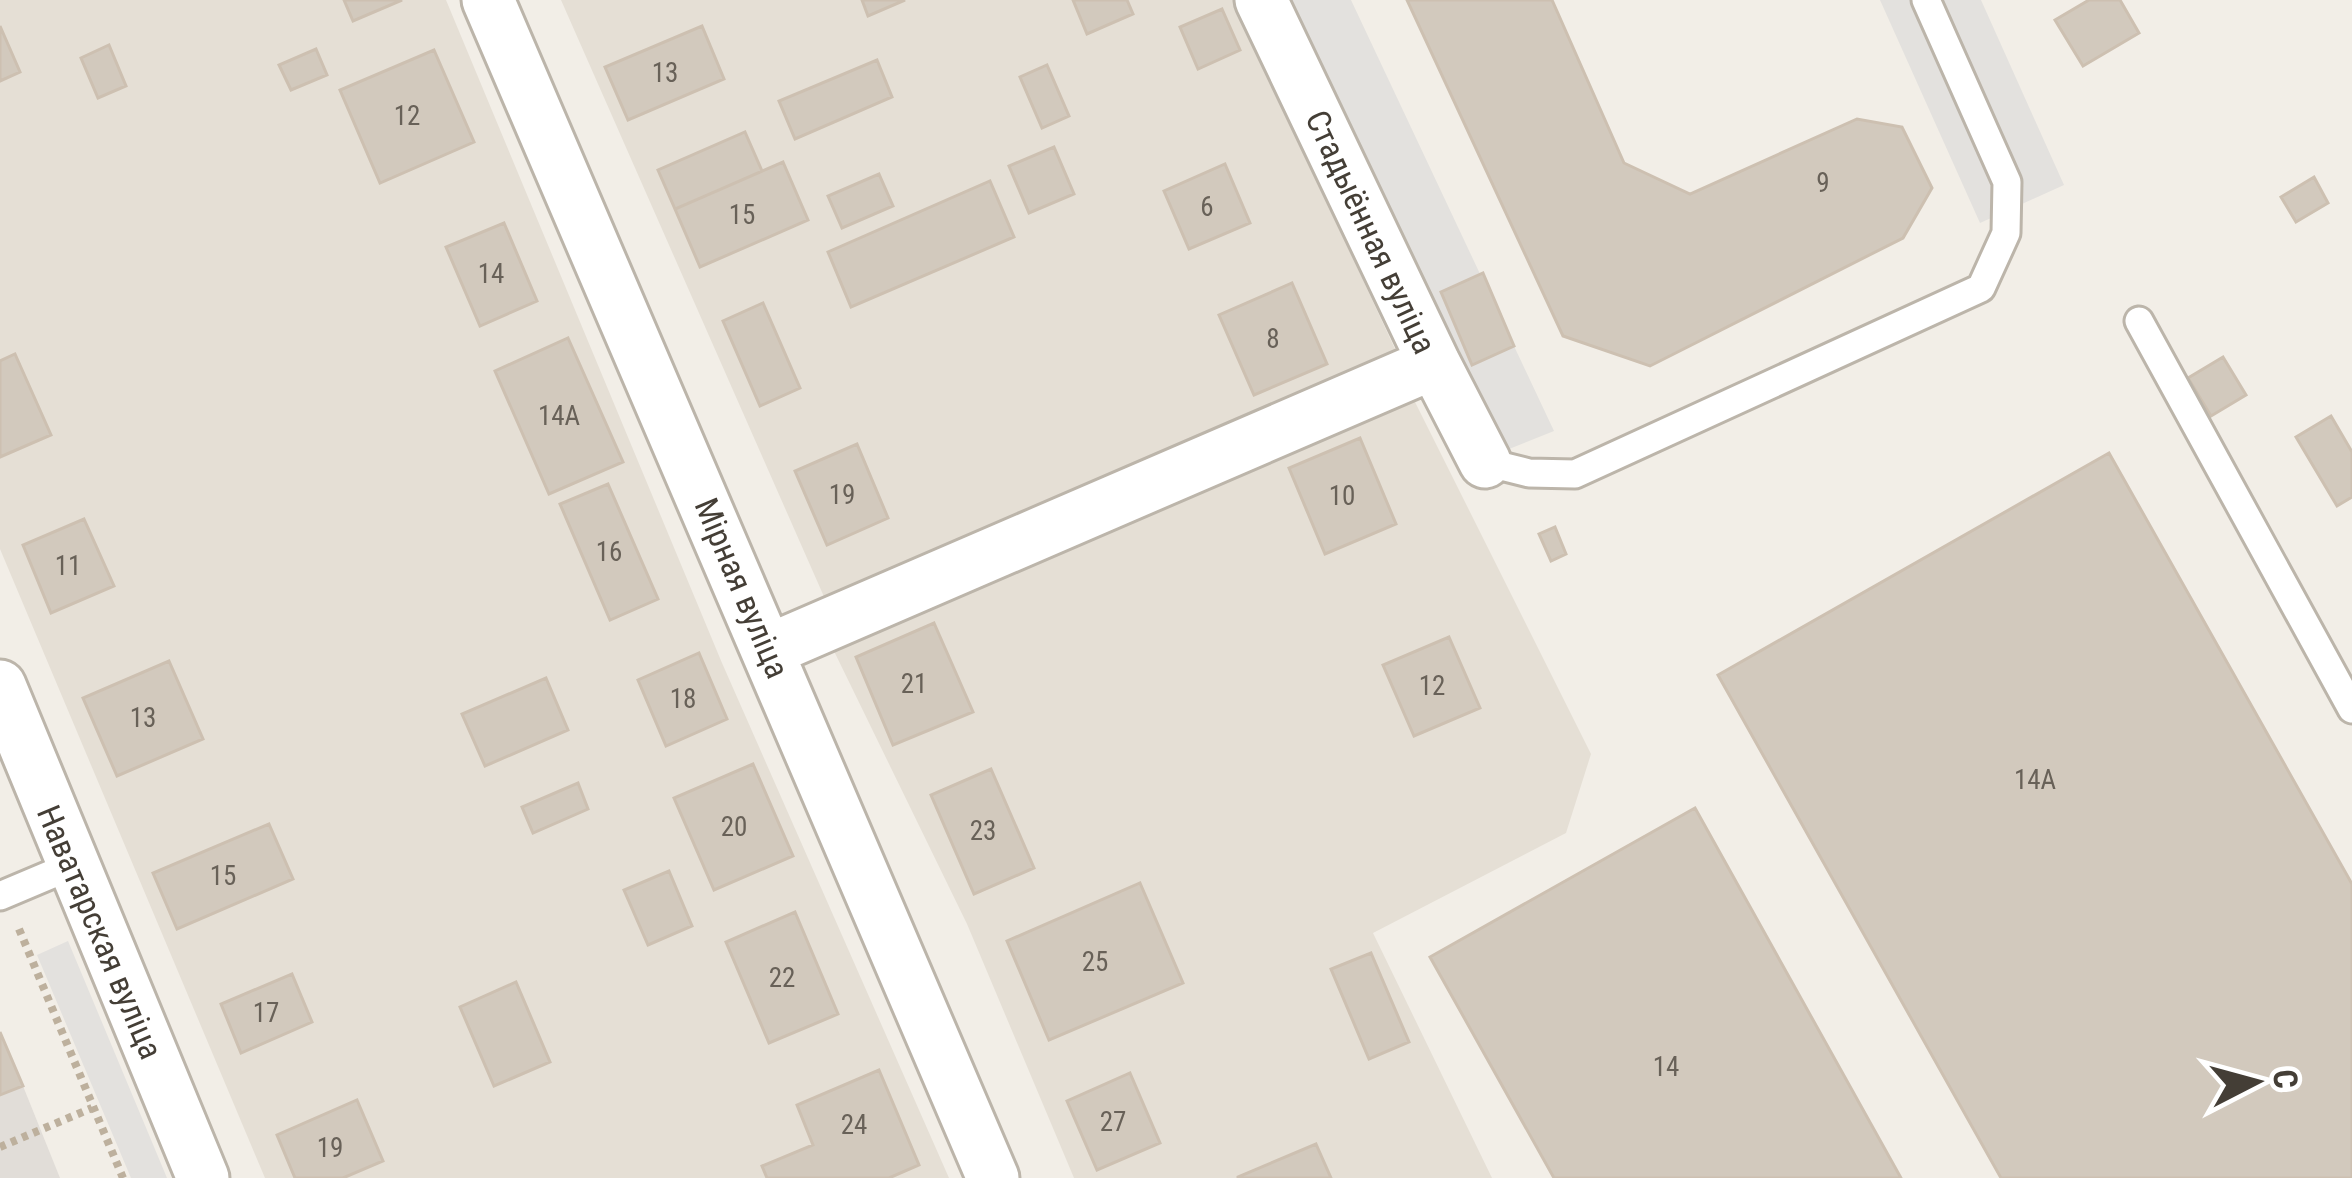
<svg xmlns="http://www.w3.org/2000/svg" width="2352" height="1178" font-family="'Roboto Condensed',sans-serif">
  <rect width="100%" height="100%" fill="#f2eee7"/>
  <!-- residential -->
  <path fill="#e5dfd5" d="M 0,0 L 446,0 L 722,663 L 949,1178 L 265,1178 L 0,549 Z
    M 561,0 L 1233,0 L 1401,362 L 829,608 Z
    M 1410,392 L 1591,754 L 1566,833 L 1373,933 L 1492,1178 L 1074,1178 L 967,924 L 832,647 Z"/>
  <!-- industrial -->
  <path fill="#e1ddd8" d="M 0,1032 L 23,1086 L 60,1178 L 0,1178 Z"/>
  <!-- parking -->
  <path fill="#e3e1de" d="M 1288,0 L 1351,0 L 1554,431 L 1499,453 Z
    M 1880,0 L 1981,0 L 2064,185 L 1980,223 Z
    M 68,941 L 167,1178 L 131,1178 L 37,955 Z"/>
  <!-- building -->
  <path fill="#d2c9bd" stroke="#cdc0b1" stroke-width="3" d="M 344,0 L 402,0 L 353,21 Z
    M 862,0 L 905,0 L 868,16 Z
    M 1073,0 L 1127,0 L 1133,14 L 1087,34 Z
    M 1407,0 L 1552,0 L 1624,163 L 1690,194 L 1857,119 L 1902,127 L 1932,188 L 1903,238 L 1650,366 L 1563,336 Z
    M 2089,0 L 2120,0 L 2139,33 L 2083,66 L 2055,20 Z
    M 1222,9 L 1240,50 L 1198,69 L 1180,27 Z
    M 0,26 L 20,72 L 0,81 Z
    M 702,26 L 724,79 L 628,120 L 605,67 Z
    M 109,45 L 126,86 L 98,98 L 81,58 Z
    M 316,49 L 327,75 L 291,90 L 279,65 Z
    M 434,50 L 474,142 L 380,183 L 340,90 Z
    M 877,60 L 892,97 L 795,139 L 779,101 Z
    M 1047,65 L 1069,116 L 1042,128 L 1020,77 Z
    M 745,132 L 762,171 L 675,209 L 658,170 Z
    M 1054,147 L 1074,194 L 1029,213 L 1009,166 Z
    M 783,162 L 808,220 L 700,267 L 675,209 Z
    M 1225,164 L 1250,223 L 1189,249 L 1164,191 Z
    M 879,174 L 893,206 L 842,228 L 828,196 Z
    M 2314,177 L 2328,203 L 2296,222 L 2281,197 Z
    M 990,181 L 1014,237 L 851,307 L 828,252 Z
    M 504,223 L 537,301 L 480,326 L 446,247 Z
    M 1483,273 L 1514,346 L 1472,365 L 1441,292 Z
    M 1292,283 L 1327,364 L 1254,395 L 1219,315 Z
    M 763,303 L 800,388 L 760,406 L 723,321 Z
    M 568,338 L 623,462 L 549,494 L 495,371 Z
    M 15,354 L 51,435 L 0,457 L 0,361 Z
    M 2223,357 L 2246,395 L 2211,416 L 2188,378 Z
    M 2331,416 L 2352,452 L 2352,497 L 2337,506 L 2296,437 Z
    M 1360,438 L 1396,524 L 1325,554 L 1289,468 Z
    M 857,444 L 888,518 L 827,545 L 795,471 Z
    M 2109,453 L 2352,884 L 2352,1178 L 2001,1178 L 1718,675 Z
    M 608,484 L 658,599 L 610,620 L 560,504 Z
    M 84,519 L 114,586 L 51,613 L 23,545 Z
    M 1555,527 L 1566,554 L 1551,561 L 1539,534 Z
    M 934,623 L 973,712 L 893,745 L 856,657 Z
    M 1449,637 L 1480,708 L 1414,736 L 1383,665 Z
    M 699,653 L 727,719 L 666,746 L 638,680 Z
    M 169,661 L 203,739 L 117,776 L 83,698 Z
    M 546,678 L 568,730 L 485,766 L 462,714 Z
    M 753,764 L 793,856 L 714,890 L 674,798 Z
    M 991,769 L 1034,868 L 974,894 L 931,795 Z
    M 578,783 L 588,809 L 533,833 L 522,807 Z
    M 1695,808 L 1901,1178 L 1554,1178 L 1430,957 Z
    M 269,824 L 293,879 L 177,929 L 153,873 Z
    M 669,871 L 692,926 L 648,945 L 624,890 Z
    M 1140,883 L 1183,983 L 1049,1040 L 1007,941 Z
    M 795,912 L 838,1014 L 769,1043 L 726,942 Z
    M 1371,953 L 1409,1042 L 1369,1059 L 1331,969 Z
    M 292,974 L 312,1022 L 241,1053 L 221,1004 Z
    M 516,982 L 550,1062 L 494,1086 L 460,1007 Z
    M 0,1032 L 23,1086 L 0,1095 Z
    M 879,1070 L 919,1165 L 889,1178 L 767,1178 L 762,1166 L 813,1145 L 797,1105 Z
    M 1130,1073 L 1160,1143 L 1097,1170 L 1067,1101 Z
    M 357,1100 L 383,1161 L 343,1178 L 295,1178 L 277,1135 Z
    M 1316,1144 L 1331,1178 L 1238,1178 L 1238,1177 Z"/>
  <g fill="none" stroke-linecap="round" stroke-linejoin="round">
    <defs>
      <path id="lane" d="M 2139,321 L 2352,709
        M 1485,462 L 1529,473 L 1575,474 L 1981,288 L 2006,233 L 2007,182 L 1926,0
        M 0,896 L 71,866"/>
      <path id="street" d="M 488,0 L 993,1178
        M 1261,0 L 1434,363 L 1485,462
        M 769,650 L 1434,363
        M 0,686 L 203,1178"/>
    </defs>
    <!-- lane casing -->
    <use href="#lane" stroke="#bcb5aa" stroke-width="33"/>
    <!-- street casing -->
    <use href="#street" stroke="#bcb5aa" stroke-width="57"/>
    <!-- path -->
    <path stroke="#bdb09d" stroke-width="8" stroke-dasharray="6 6" stroke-linecap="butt" d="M 19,929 L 123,1178
      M 0,1147 L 92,1108"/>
    <!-- lane -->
    <use href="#lane" stroke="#fff" stroke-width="27"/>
    <!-- street -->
    <use href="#street" stroke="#fff" stroke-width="51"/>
  </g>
  <g text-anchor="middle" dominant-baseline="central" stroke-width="9" stroke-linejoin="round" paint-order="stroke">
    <!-- number labels -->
    <g font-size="27" fill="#686158">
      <text x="665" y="73">13</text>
      <text x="407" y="116">12</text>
      <text x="1823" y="183">9</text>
      <text x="1207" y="207">6</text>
      <text x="742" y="215">15</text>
      <text x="491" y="274">14</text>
      <text x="1273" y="339">8</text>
      <text x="559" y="416">14А</text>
      <text x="842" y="495">19</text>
      <text x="1342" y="496">10</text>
      <text x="609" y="552">16</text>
      <text x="68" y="566">11</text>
      <text x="914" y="684">21</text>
      <text x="1432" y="686">12</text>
      <text x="683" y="699">18</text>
      <text x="143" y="718">13</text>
      <text x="2035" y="780">14А</text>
      <text x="734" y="827">20</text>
      <text x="983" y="831">23</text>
      <text x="223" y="876">15</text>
      <text x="1095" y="962">25</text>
      <text x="782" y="978">22</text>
      <text x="266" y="1013">17</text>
      <text x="1666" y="1067">14</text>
      <text x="1113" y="1122">27</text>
      <text x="854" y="1125">24</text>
      <text x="330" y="1148">19</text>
    </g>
    <!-- street labels -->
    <g font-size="33" fill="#443e36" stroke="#fff">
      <text transform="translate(1371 232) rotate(65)">Стадыённая вуліца</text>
      <text transform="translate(742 588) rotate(67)">Мірная вуліца</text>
      <text transform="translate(100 932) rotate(67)">Наватарская вуліца</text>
    </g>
  </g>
  <!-- north arrow -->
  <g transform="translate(2256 1082) rotate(84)" stroke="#ffffff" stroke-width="9" paint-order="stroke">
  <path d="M0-9L21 45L0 30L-21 45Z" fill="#443e36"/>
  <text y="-18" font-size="33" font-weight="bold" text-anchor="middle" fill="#443e36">С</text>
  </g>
</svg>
